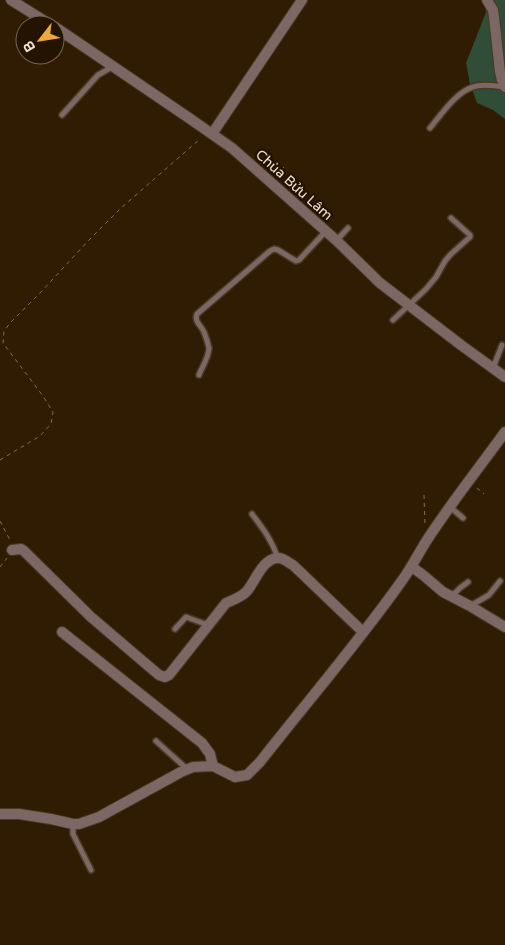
<svg xmlns="http://www.w3.org/2000/svg" width="505" height="945" font-family="'Varela Round',sans-serif">
  <rect width="100%" height="100%" fill="#2f1c03"/>
  <!-- green -->
  <path fill="#2f4d37" d="M 484,0 L 505,0 L 505,119 L 493,110 L 477,103 L 470,84 L 466,63 L 486,12 Z"/>
  <g fill="none" stroke-linecap="round" stroke-linejoin="round">
    <defs>
      <path id="service" d="M 62,115 L 98,75 L 112,67
        M 430,128 C 441,115 456,92 473,87 C 482,83 495,86 504,87
        M 337,240 L 348,228
        M 393,320 L 426,289 L 436,277 L 445,261 L 451,254 L 470,237 L 470,235 L 451,218
        M 493,368 L 502,345
        M 199,375 C 202,367 209,357 209,348 C 208,343 206,337 204,332 C 201,325 194,322 197,314 L 270,251 L 274,249 L 278,250 L 296,261 L 299,260 L 326,231
        M 450,507 L 463,518
        M 252,514 C 264,530 271,539 278,558
        M 452,596 L 460,588 L 468,582
        M 470,606 L 489,595 L 500,581
        M 175,629 L 186,617 L 208,625
        M 156,741 L 187,769
        M 73,824 L 73,834 L 91,870"/>
      <path id="minor" d="M 11,0 L 51,25
        M 487,0 L 493,10 L 494,17 L 500,72 L 502,80 L 505,87
        M 55,27 L 189,118 L 232,148 L 337,241 L 380,283 L 461,345 L 505,377
        M 212,134 L 302,0
        M 12,550 L 21,549 L 24,551 L 91,617 L 159,675 L 165,677 L 169,675 L 226,603 C 233,600 242,597 247,591 C 255,582 263,557 279,558 C 283,558 289,563 293,565 L 363,632
        M 412,567 L 423,575 L 443,592 L 470,606 L 505,627
        M 62,632 L 202,743 L 210,754 L 213,766
        M 0,814 L 19,814 L 51,819 L 73,824 L 79,824 L 99,817 L 181,772 L 193,767 L 213,766 L 235,777 L 247,775 L 260,762 C 307,702 357,644 401,582 C 411,569 418,554 427,540 C 451,503 479,468 505,432"/>
    </defs>
    <!-- service casing -->
    <use href="#service" stroke="#4a3820" stroke-width="8"/>
    <!-- minor casing -->
    <use href="#minor" stroke="#4a3820" stroke-width="12"/>
    <!-- path -->
    <path stroke="#7f6e5a" stroke-width="1" stroke-dasharray="4 4" stroke-linecap="butt" d="M 278,175 L 284,167
      M 0,460 L 40,436 L 51,424 L 53,412 L 43,396 L 3,343 L 4,331 L 11,322 L 40,293 L 89,240 L 121,208 L 200,139
      M 477,488 L 484,494
      M 424,495 L 425,526
      M 0,521 L 10,540
      M 0,567 L 7,558"/>
    <!-- service -->
    <use href="#service" stroke="#7c6764" stroke-width="5"/>
    <!-- minor -->
    <use href="#minor" stroke="#7c6764" stroke-width="10"/>
  </g>
  <g text-anchor="middle" dominant-baseline="central" stroke-width="5" stroke-linejoin="round" paint-order="stroke">
    <!-- street labels -->
    <g font-size="14" fill="#efe2d4" stroke="#241300">
      <text transform="translate(294 185) rotate(42)">Chùa Bửu Lâm</text>
    </g>
  </g>
  <!-- north arrow -->
  <g transform="translate(40 40) rotate(239)"><circle r="24" fill="#241300" stroke="#756655"/>
  <path d="M0-4L9 19L0 12L-9 19Z" fill="#eca93a"/>
  <text y="-8" font-size="14" font-weight="bold" text-anchor="middle" fill="#efe2d4">B</text>
  </g>
</svg>
